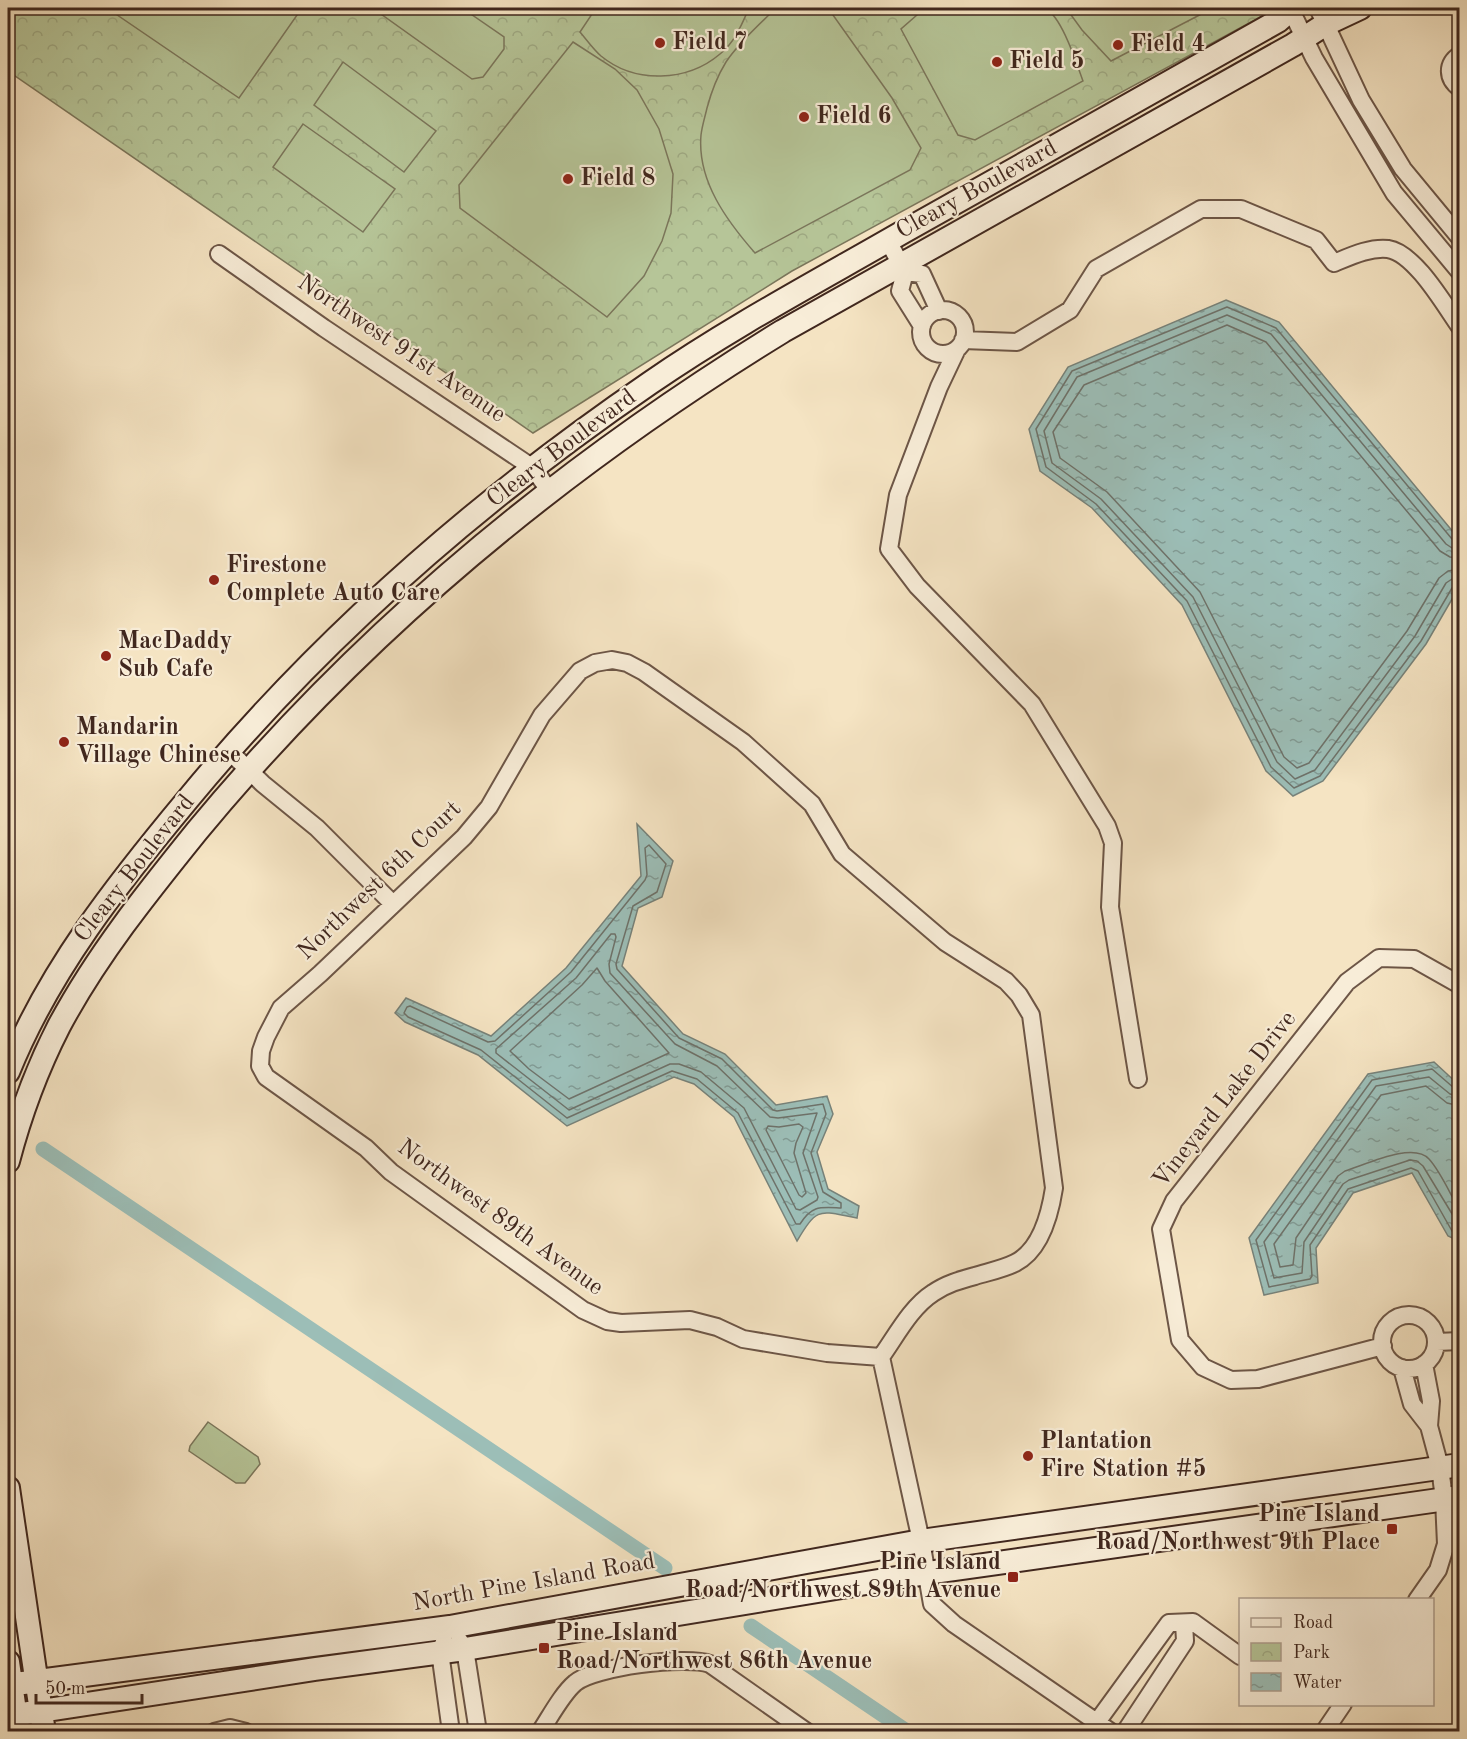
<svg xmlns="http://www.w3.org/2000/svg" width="1467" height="1739" font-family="'Old Standard TT',serif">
  <defs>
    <pattern id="park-crowns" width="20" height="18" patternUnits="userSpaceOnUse" patternTransform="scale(1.5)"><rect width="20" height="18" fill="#b6c598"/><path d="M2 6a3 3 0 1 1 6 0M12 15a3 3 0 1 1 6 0" fill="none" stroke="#9ea983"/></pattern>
    <pattern id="water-ripples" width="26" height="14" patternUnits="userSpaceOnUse" patternTransform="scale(1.5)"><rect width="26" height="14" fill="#9cbeb7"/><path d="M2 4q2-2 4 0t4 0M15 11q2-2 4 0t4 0" fill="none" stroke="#819a94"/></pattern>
  </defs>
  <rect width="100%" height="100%" fill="#f5e4c3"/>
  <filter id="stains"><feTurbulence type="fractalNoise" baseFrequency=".00333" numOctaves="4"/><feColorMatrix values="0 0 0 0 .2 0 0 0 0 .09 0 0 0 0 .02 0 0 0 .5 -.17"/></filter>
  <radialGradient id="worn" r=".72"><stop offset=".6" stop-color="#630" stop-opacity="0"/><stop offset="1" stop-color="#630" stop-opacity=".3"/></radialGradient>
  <!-- park -->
  <path fill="url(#park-crowns)" stroke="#7b765b" stroke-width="1.5" d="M 8,8 L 1272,8 L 1273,10 L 792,271 L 533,433 L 8,71 Z"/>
  <!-- garden -->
  <path fill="#b6c598" stroke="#7b765b" stroke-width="1.5" d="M 107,8 L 302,8 L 239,98 Z
    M 380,8 L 462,8 L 504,37 L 504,49 L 483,77 L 472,79 L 381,14 Z
    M 596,8 L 749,8 C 742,24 735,42 720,54 C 687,82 635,84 601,56 C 593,49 586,39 580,32 Z
    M 776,8 L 828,8 L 892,98 L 921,148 L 910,170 L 755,253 C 727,221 697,181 701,135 C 702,126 705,117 707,108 C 711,93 718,75 726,62 C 740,41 759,25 776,8 Z
    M 925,8 L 1045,8 C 1062,17 1076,62 1083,81 L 975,140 L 958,135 L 901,29 Z
    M 1066,8 L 1213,8 L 1111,61 L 1082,30 Z
    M 573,42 L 615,69 L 637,90 L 659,129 L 673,174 L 671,213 L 662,241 L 644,276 L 607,317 L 460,208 L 459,185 Z
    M 343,62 L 436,131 L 404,172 L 314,105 Z
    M 303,124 L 395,189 L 363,232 L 273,167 Z
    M 208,1422 L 258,1457 L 260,1464 L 245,1483 L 236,1483 L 189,1451 L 190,1446 Z"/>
  <!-- water -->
  <path fill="url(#water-ripples)" stroke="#77827a" stroke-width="1.5" d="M 1226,300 L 1279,322 L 1459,539 L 1459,587 L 1426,644 L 1323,781 L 1293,796 L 1266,771 L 1182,605 L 1092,508 L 1040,471 L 1029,429 L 1068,367 Z
    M 637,824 L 673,861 L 662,897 L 638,908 L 622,966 L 683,1034 L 725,1054 L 776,1105 L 827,1096 L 833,1114 L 817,1152 L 828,1189 L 859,1206 L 857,1218 C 819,1211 818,1206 797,1241 L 734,1117 L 694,1084 L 674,1077 L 567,1126 L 478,1055 L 405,1022 L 395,1013 L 406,998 L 491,1036 L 566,968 L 641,876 Z
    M 1434,1062 L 1459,1085 L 1459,1241 L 1448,1236 L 1412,1173 L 1353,1193 L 1316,1248 L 1318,1283 L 1264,1295 L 1249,1238 L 1368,1074 Z"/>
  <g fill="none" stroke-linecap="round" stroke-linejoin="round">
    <!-- shore -->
    <path stroke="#6e726a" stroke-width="1.5" d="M 1460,542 L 1452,539 L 1276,328 L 1227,307 L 1072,371 L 1036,429 L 1046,467 L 1096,504 L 1187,601 L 1271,767 L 1294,788 L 1320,776 L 1421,641 L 1452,588 L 1460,585
      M 1460,549 L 1452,548 L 1446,544 L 1271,334 L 1227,315 L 1077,377 L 1044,431 L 1052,463 L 1101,499 L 1193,597 L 1277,762 L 1295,779 L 1315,770 L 1415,636 L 1446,583 L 1452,579 L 1460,578
      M 1460,558 L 1450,557 L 1440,551 L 1266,342 L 1227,325 L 1084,385 L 1053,432 L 1060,458 L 1107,492 L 1200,592 L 1284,757 L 1297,768 L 1309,763 L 1407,631 L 1439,578 L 1448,571 L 1460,569
      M 649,845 L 666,864 L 657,892 L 633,906 L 616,964 L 617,969 L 679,1038 L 722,1059 L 773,1110 L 777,1111 L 823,1104 L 826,1114 L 811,1153 L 823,1192 L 841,1203 L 841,1208 C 820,1207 812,1205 800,1224 L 796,1224 L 738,1113 L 697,1079 L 672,1071 L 567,1118 L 481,1050 L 408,1017 L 404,1013 L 407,1007 L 410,1006 L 488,1042 L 495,1041 L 571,972 L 645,880 L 647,875 L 645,848 Z
      M 615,934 L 616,937 L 609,964 L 610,973 L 675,1044 L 717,1066 L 770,1117 L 778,1118 L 817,1113 L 803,1153 L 818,1197 L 817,1200 L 800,1210 L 796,1209 L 744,1108 L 701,1072 L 679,1064 L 670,1064 L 569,1110 L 496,1053 L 496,1049 L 576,978 L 611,934 Z
      M 597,968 L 605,981 L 669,1053 L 569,1099 L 529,1069 L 510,1051 L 582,985 Z
      M 1460,1089 L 1454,1088 L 1432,1069 L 1372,1080 L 1256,1240 L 1269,1287 L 1310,1279 L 1312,1276 L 1310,1245 L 1348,1189 L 1411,1168 L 1418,1171 L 1452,1231 L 1460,1235
      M 1460,1097 L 1450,1094 L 1429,1077 L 1376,1086 L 1264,1242 L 1274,1278 L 1302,1273 L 1304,1242 L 1343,1184 L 1349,1180 L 1410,1160 L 1417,1161 L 1423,1166 L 1460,1227
      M 1460,1106 L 1447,1103 L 1426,1086 L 1381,1095 L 1274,1244 L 1280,1267 L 1293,1265 L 1296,1238 L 1338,1176 L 1345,1171 C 1365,1165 1413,1141 1429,1159 C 1441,1172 1451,1196 1460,1211
      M 799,1124 L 803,1127 L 796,1143 L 794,1153 L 806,1193 L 802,1197 L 799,1195 L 766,1130 L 768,1126 L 779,1127 Z"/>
    <!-- canal -->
    <path stroke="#9cbeb7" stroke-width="15" d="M 43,1149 L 665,1568
      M 751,1626 L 908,1732"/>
    <defs>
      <path id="street" d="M 1290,8 L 1314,58 L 1394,193 L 1460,272
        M 1318,8 L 1361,100 L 1403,169 L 1460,238
        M 1460,55 C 1446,64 1447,79 1460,88
        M 888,241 L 905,272 L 900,291 L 922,326
        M 219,254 L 324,328 L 533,468 L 549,490
        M 905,272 L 922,274 L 939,311
        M921 332a22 22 0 1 1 44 0a22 22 0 1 1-44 0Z
        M 963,340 L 1017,342 L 1070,310 L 1096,269 L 1201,209 L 1241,209 L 1316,240 L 1334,263 C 1351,256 1370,247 1388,249 C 1415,253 1445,306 1460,327
        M 957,349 L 939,387 L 898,495 L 889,549 L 917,586 L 1032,704 L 1107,826 L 1113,843 L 1110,907 L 1138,1079
        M 229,751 L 263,784 L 317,828 L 393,904
        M1382 1342a27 27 0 1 1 54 0a27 27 0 1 1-54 0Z
        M 1437,1342 L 1460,1341
        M 1383,1346 L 1258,1379 L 1231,1380 L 1203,1367 L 1180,1340 L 1161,1229 L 1174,1201 L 1347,982 L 1379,958 L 1414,959 L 1460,985
        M 881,1357 C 896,1336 911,1307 933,1293 C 946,1284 960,1280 975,1276 C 988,1272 1003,1269 1015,1263 C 1041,1250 1050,1214 1054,1188 L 1031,1015 L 1019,995 L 1006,981 L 945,942 L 842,854 L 812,804 L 743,742 L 644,672 L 627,663 L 612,660 L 595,663 L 580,671 L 542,715 L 489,807 L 464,837 L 320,974 L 281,1008 L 266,1037 L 261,1051 L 260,1066 L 266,1077 L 366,1148 L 391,1172 L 583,1310 L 607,1321 L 621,1323 L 690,1320 L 717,1327 L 743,1339 L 827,1353 L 881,1357 L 921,1541 L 932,1604 L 954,1624 L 1111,1732
        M 1402,1368 L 1412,1404 L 1429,1426
        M 1417,1600 L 1438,1570 L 1446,1544 L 1444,1499 L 1440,1467 L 1429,1426 L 1431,1401 L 1424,1364
        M 459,1640 L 465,1649 L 478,1732
        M 444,1642 L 440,1652 L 451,1732
        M 1097,1722 L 1169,1623 L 1193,1622 L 1240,1656
        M 214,1732 L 230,1728 L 246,1732
        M 540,1732 C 550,1717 562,1694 575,1683 C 593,1667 687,1655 710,1664 L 807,1732
        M 1125,1732 L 1185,1641 L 1184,1623
        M 1324,1732 L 1343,1704"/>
      <path id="secondary" d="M 8,1072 C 49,970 118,883 188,799 C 320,639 479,500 650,383 C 731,327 818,281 903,232 C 1028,162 1153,91 1278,21 L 1293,8
        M 8,1161 C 20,1115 37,1069 59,1026 C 97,955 147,893 197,831 C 363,630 561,467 783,331 L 1293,45 L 1326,24 L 1360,8
        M 8,1488 L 44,1732
        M 8,1662 L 18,1732
        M 8,1685 L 450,1627 L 921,1541 L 1460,1465
        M 8,1716 L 315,1669 L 465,1649 L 927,1573 L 1460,1497"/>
    </defs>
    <!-- street casing -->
    <use href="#street" stroke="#6d5647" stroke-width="20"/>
    <!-- secondary casing -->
    <use href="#secondary" stroke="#40271e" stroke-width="26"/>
    <!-- street -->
    <use href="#street" stroke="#f8edd8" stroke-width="16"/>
    <!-- secondary -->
    <use href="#secondary" stroke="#f8edd8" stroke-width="22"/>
  </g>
  <!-- markers -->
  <g fill="#8f2418" stroke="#f8edd8" stroke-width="2">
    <circle cx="660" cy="43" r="6"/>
    <circle cx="1118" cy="45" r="6"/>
    <circle cx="997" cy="62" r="6"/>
    <circle cx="804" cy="117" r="6"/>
    <circle cx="568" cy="179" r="6"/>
    <circle cx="214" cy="580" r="6"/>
    <circle cx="106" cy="656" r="6"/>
    <circle cx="64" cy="742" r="6"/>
    <circle cx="1028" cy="1456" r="6"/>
    <rect x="1386" y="1523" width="12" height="12" rx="3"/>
    <rect x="1007" y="1571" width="12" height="12" rx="3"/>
    <rect x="538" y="1642" width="12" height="12" rx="3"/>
  </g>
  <g text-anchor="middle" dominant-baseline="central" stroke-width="4.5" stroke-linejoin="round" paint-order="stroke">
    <!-- poi labels -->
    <g font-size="24" font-weight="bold" fill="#40271e" stroke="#f8edd8" text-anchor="start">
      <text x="672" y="43">Field 7</text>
      <text x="1130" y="45">Field 4</text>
      <text x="1009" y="62">Field 5</text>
      <text x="816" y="117">Field 6</text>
      <text x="580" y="179">Field 8</text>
      <text x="226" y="566">Firestone<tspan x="226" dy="28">Complete Auto Care</tspan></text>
      <text x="118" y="642">MacDaddy<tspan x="118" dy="28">Sub Cafe</tspan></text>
      <text x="76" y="728">Mandarin<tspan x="76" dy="28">Village Chinese</tspan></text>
      <text x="1040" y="1442">Plantation<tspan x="1040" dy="28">Fire Station #5</tspan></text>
      <text x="1380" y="1515" text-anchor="end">Pine Island<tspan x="1380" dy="28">Road/Northwest 9th Place</tspan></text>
      <text x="1001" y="1563" text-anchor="end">Pine Island<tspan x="1001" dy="28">Road/Northwest 89th Avenue</tspan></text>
      <text x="556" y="1634">Pine Island<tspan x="556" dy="28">Road/Northwest 86th Avenue</tspan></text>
    </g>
    <!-- street labels -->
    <g font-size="24" fill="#40271e" stroke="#f8edd8">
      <text transform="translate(977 190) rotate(-29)">Cleary Boulevard</text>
      <text transform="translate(401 349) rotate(34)">Northwest 91st Avenue</text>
      <text transform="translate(562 449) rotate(-37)">Cleary Boulevard</text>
      <text transform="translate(135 869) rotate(-52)">Cleary Boulevard</text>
      <text transform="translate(380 881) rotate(-44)">Northwest 6th Court</text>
      <text transform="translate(1225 1100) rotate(-52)">Vineyard Lake Drive</text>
      <text transform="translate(500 1218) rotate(36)">Northwest 89th Avenue</text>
      <text transform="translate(534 1583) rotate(-10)">North Pine Island Road</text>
    </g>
  </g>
  <!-- margin -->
  <rect width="1467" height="1739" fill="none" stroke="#f5e4c3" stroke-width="30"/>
  <rect x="9" y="9" width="1449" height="1721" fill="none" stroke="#40271e" stroke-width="3"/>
  <rect x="15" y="15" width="1437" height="1709" fill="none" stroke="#40271e" stroke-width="1.5"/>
  <!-- legend -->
  <rect x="1239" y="1598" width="195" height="108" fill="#f8edd8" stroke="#ae9e8e" stroke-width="1.5"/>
  <rect x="1251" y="1618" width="30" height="9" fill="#f8edd8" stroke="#ae9e8e" stroke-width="1.5"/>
  <text x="1293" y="1628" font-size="18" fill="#40271e">Road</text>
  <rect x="1251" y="1643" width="30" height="18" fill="url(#park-crowns)" stroke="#ae9e8e" stroke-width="1.5"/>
  <text x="1293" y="1658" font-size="18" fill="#40271e">Park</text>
  <rect x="1251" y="1673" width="30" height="18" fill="url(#water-ripples)" stroke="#ae9e8e" stroke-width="1.5"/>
  <text x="1293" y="1688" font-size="18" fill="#40271e">Water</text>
  <!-- scale -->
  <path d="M36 1694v9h106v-9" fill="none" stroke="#40271e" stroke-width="3"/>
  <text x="45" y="1694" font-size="18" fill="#40271e" stroke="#f8edd8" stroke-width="4.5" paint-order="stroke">50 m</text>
  <rect width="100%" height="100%" filter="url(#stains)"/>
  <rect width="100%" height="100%" fill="url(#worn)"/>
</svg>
